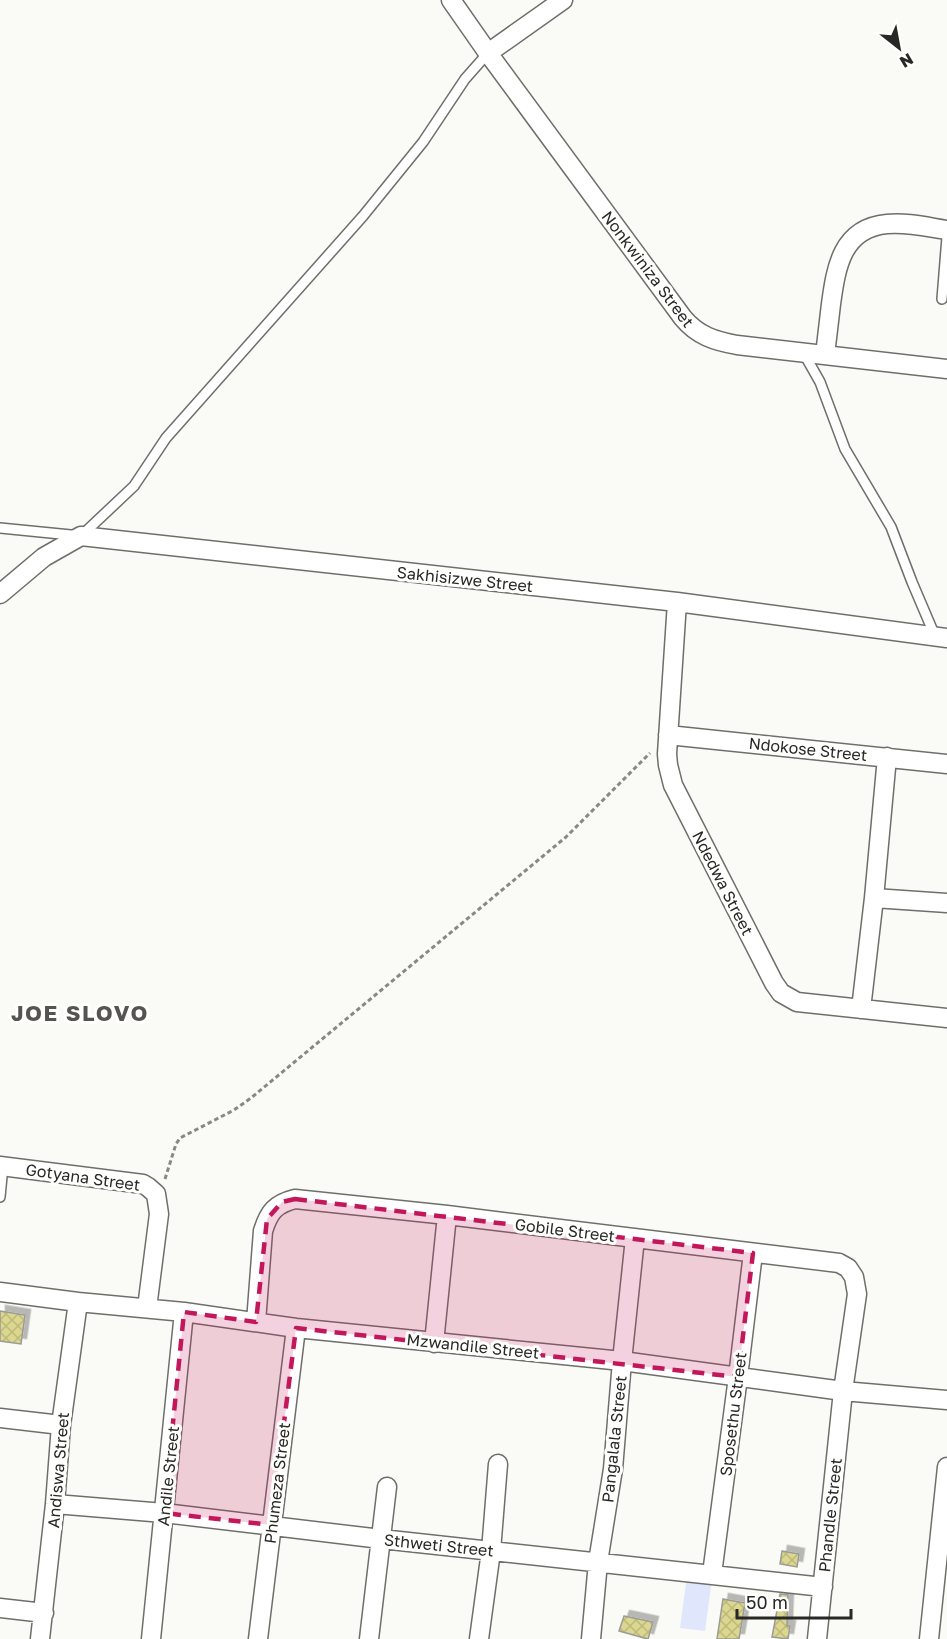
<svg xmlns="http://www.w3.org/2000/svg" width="947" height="1639" font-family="'Golos Text',sans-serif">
  <defs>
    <pattern id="building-cross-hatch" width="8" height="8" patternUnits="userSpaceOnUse" patternTransform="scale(1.5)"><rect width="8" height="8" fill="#dcd78e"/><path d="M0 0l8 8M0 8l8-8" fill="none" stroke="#bdb97a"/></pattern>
    <filter id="shadow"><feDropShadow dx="5.5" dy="-5.5" stdDeviation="0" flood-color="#0004"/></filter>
  </defs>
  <rect width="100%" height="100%" fill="#fafaf6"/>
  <!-- garden -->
  <path fill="#e0e6fc" d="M 687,1576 L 712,1579 L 705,1631 L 680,1628 Z"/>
  <!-- building -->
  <path fill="url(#building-cross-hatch)" stroke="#9b9b97" stroke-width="1.5" filter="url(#shadow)" d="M 0,1311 L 25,1315 L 21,1344 L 0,1341 Z
    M 782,1551 L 799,1554 L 797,1567 L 780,1564 Z
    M 780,1594 L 788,1595 L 787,1626 L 790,1626 L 788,1639 L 772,1637 Z
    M 723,1599 L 745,1603 L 739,1639 L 717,1639 Z
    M 624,1616 L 653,1622 L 648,1639 L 619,1631 Z"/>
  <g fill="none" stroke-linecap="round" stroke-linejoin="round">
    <defs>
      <path id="service" d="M 942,299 L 947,237
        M 803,352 L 820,382 L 845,449 L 891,527 L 912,582 L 935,636
        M 0,528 L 81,536 L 134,486 L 166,438 L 363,216 L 423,142 L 465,79 L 488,53
        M 0,1197 L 3,1166"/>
      <path id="minor" d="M 451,0 L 488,53 L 683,318 C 698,336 715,341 737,345 L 947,369
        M 488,53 L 563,0
        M 825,355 C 827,338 829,321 831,304 C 836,267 842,228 887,224 C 907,222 927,227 947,230
        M 0,594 L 44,557 L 81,536 L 677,602 L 947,638
        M 677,602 L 667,754 L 668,765 L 673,785 L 774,983 L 781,993 L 797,1002 L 947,1018
        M 668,735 L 947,764
        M 874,898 L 887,757
        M 861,1009 L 874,898 L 947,903
        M 0,1166 L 143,1184 L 148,1187 L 156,1194 L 159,1214 L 147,1308
        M 0,1292 L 78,1302 L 184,1312 L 296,1328 L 622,1361 L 843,1391 L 947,1400
        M 256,1322 L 263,1231 C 269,1212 275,1204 295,1199 L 447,1215 L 839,1263 L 848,1268 L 854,1277 L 857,1294 L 843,1391 L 817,1639
        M 434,1343 L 447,1215
        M 0,1418 L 61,1425
        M 55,1504 L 164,1513 L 381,1539 L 823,1587
        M 712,1574 L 738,1377 L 753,1253
        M 0,1608 L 44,1613
        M 40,1639 L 55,1504 L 61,1425 L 78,1302
        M 151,1639 L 184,1312
        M 258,1639 L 296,1328
        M 369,1639 L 387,1487
        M 479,1639 L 491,1551 L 498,1464
        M 591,1639 L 598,1562 L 613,1469 L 622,1361 L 635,1238
        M 929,1639 L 947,1467"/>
    </defs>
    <!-- service casing -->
    <use href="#service" stroke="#6e6e6a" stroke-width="12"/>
    <!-- minor casing -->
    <use href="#minor" stroke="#6e6e6a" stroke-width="21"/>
    <!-- path -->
    <path stroke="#888886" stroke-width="3" stroke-dasharray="4.5 3" stroke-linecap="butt" d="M 165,1179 L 176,1144 L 180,1138 L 234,1110 L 251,1098 L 566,837 L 650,753"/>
    <!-- service -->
    <use href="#service" stroke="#fff" stroke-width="9"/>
    <!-- minor -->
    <use href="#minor" stroke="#fff" stroke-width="18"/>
  </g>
  <!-- marked area -->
  <path fill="#c2185b" fill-opacity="0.2" stroke="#c2185b" stroke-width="4.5" stroke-dasharray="12 8" stroke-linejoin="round" d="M 295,1199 L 753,1253 L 738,1377 L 296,1328 L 271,1525 L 164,1513 L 184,1312 L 256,1322 L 267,1219 L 282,1202 Z"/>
  <g text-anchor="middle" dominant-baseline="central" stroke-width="6" stroke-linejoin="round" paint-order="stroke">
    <!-- street labels -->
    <g font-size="16" fill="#282827" stroke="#fffffe">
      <text transform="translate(648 269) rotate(53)">Nonkwiniza Street</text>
      <text transform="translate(465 579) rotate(6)">Sakhisizwe Street</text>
      <text transform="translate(808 749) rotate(6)">Ndokose Street</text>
      <text transform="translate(723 883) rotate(63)">Ndedwa Street</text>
      <text transform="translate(83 1177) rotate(8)">Gotyana Street</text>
      <text transform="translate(565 1230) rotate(7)">Gobile Street</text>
      <text transform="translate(473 1346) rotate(6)">Mzwandile Street</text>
      <text transform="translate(733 1414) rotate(-83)">Sposethu Street</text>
      <text transform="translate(614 1439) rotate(-84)">Pangalala Street</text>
      <text transform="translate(58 1470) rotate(-85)">Andiswa Street</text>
      <text transform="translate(168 1476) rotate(-84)">Andile Street</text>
      <text transform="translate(277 1483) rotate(-83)">Phumeza Street</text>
      <text transform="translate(830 1515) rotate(-84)">Phandle Street</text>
      <text transform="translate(439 1545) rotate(6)">Sthweti Street</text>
    </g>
    <!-- district labels -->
    <g font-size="22" font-weight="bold" letter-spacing="1.5" fill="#555451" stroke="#fffffe">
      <text x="80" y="1012">JOE SLOVO</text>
    </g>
  </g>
  <!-- north arrow -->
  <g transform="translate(899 48) rotate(149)" stroke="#fffffe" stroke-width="4.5" paint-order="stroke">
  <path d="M0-4.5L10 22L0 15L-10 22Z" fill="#282827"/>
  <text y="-9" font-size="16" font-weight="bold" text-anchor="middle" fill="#282827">N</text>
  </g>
  <!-- scale -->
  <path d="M737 1609v9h114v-9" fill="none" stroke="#282827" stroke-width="3"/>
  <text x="746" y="1609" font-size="18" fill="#282827" stroke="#fffffe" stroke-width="4.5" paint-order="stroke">50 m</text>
</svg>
